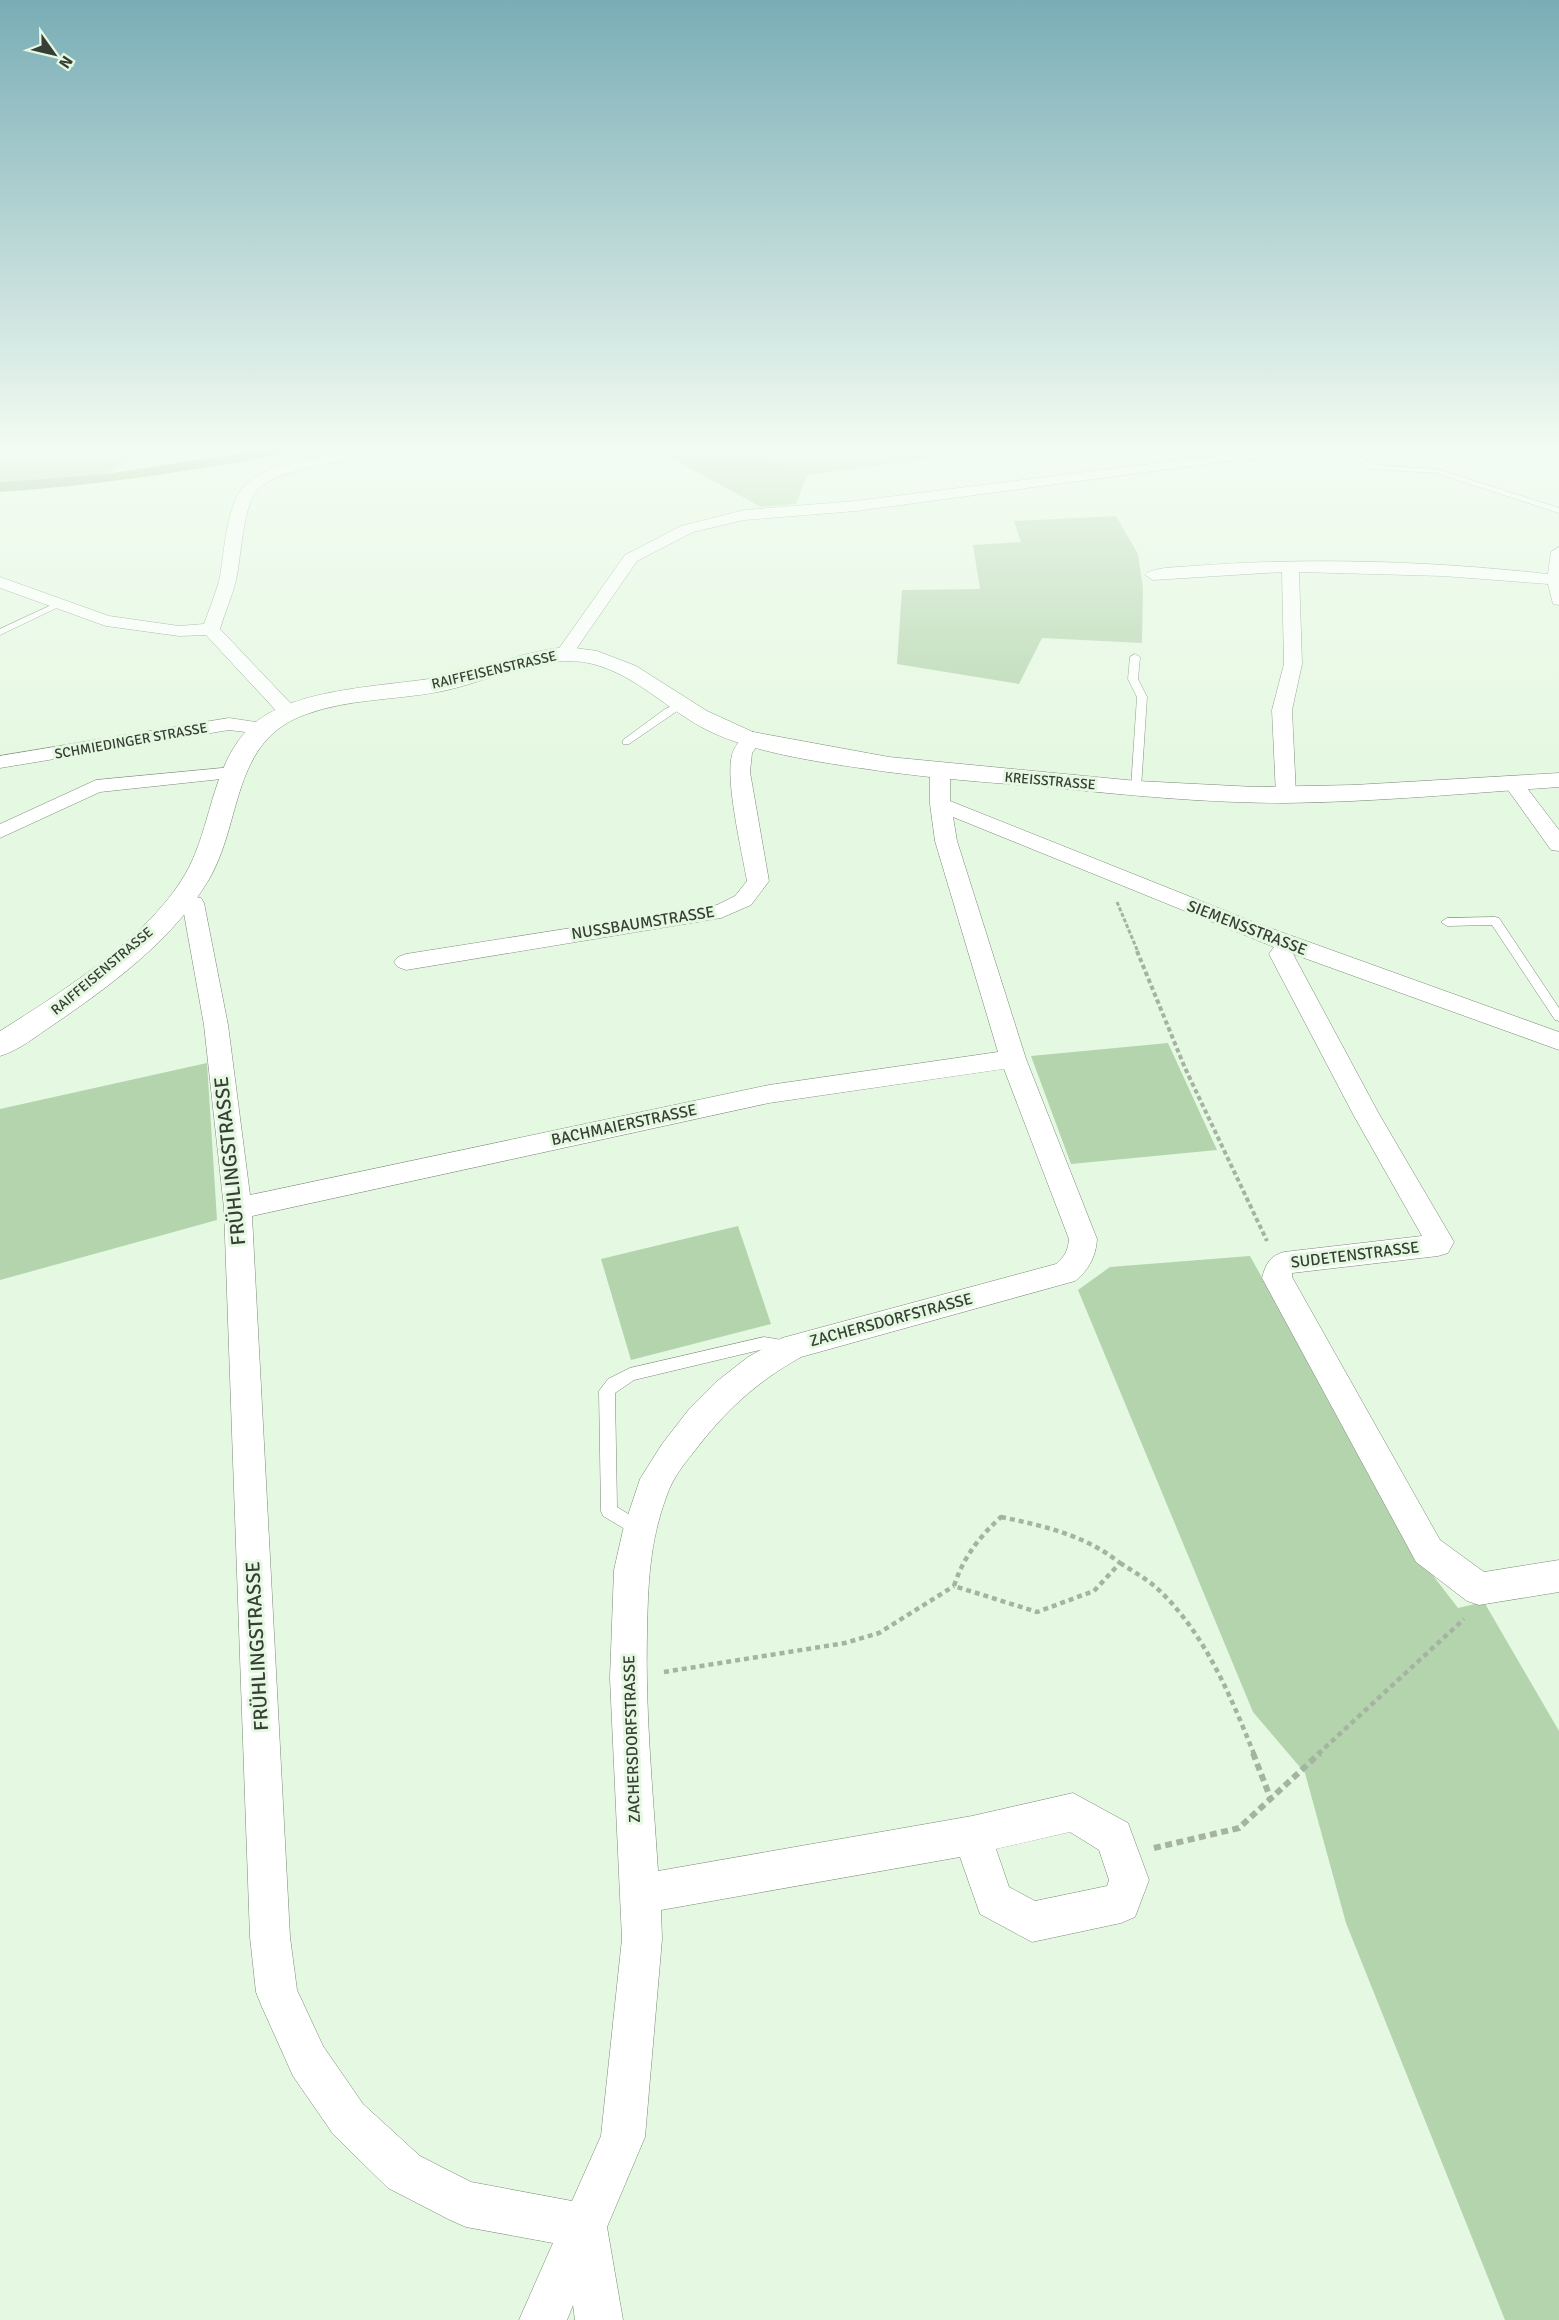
<svg xmlns="http://www.w3.org/2000/svg" width="1559" height="2320" font-family="Signika,sans-serif">
  <rect width="100%" height="100%" fill="#e5f8e1"/>
  <!-- green -->
  <path fill="#b3d4ad" d="M 31,450 L 142,450 L 106,474 L 0,482 L 0,462 Z
    M 751,450 L 991,450 L 807,475 L 753,455 Z
    M 1116,516 L 1138,554 L 1143,588 L 1142,643 L 1042,638 L 1019,684 L 897,664 L 902,590 L 980,589 L 973,545 L 1021,542 L 1014,521 Z
    M 1168,1043 L 1217,1150 L 1071,1164 L 1031,1056 Z
    M 207,1063 L 217,1220 L 0,1280 L 0,1109 Z
    M 738,1226 L 771,1324 L 631,1360 L 601,1259 Z
    M 1250,1256 L 1411,1547 L 1458,1608 L 1484,1602 L 1559,1731 L 1559,2320 L 1505,2320 L 1346,1923 L 1305,1773 L 1253,1712 L 1078,1290 L 1110,1267 Z"/>
  <!-- forest -->
  <path fill="#a1d298" d="M 657,450 L 751,450 L 753,455 L 807,475 L 796,504 L 761,507 Z"/>
  <!-- water -->
  <path fill="#73a26a" d="M 261,450 L 292,450 L 273,456 C 182,472 92,486 0,492 L 0,482 L 106,474 Z"/>
  <g fill="none" stroke-linecap="round" stroke-linejoin="round">
    <defs>
      <path id="service" d="M 1348,450 L 1376,465 L 1437,469 L 1559,508 L 1559,513 L 1436,473 L 1371,469 L 1340,451 Z
        M 58,602 L 65,604 L 0,635 L 0,629 Z
        M 1135,654 L 1140,657 L 1138,679 L 1147,697 L 1141,788 L 1136,791 L 1131,788 L 1137,697 L 1128,679 L 1130,657 Z
        M 681,702 L 686,705 L 629,744 L 623,744 L 623,740 L 665,709 Z
        M 1495,917 L 1499,918 L 1559,1008 L 1559,1021 L 1555,1020 L 1492,925 L 1447,926 L 1441,922 L 1447,918 Z
        M 764,1337 L 794,1342 L 797,1346 L 794,1350 L 789,1352 L 764,1349 L 634,1380 L 615,1393 L 617,1507 L 646,1525 L 648,1530 L 646,1535 L 640,1538 L 603,1516 L 601,1511 L 599,1391 L 608,1379 L 630,1368 Z"/>
      <path id="minor" d="M 359,450 L 392,450 L 385,454 C 353,460 279,467 257,490 C 243,505 241,559 236,580 C 232,597 225,612 220,629 L 295,708 L 298,712 L 295,716 L 281,716 L 206,635 L 179,636 L 106,626 L 0,588 L 0,577 L 109,616 L 179,626 L 204,624 C 209,610 215,595 219,581 C 225,554 225,504 246,484 C 269,461 328,455 359,450 Z
        M 1261,450 L 1355,450 L 1353,453 L 1325,458 L 1286,457 L 1236,460 L 856,511 L 744,520 L 693,532 L 637,561 L 570,658 L 558,658 L 555,654 L 625,555 L 681,526 L 744,510 L 856,501 Z
        M 1559,547 L 1559,605 L 1553,604 L 1548,584 L 1443,576 L 1299,572 L 1302,664 L 1292,710 L 1296,795 L 1293,799 L 1286,801 L 1279,799 L 1276,795 L 1272,710 L 1284,664 L 1282,572 L 1153,580 L 1145,575 C 1151,567 1182,567 1193,566 C 1310,557 1431,561 1548,574 L 1551,552 Z
        M 229,718 L 269,724 L 272,728 L 269,732 L 262,734 L 229,730 L 0,768 L 0,756 Z
        M 753,732 L 760,734 L 763,738 L 752,753 L 750,772 L 769,881 L 751,905 L 721,918 L 406,970 L 398,967 L 394,962 L 398,957 L 406,954 L 717,905 L 735,896 L 747,881 C 742,852 725,780 732,755 C 734,746 744,734 753,732 Z
        M 940,765 L 947,767 L 950,771 L 950,801 L 1256,923 L 1559,1032 L 1559,1050 L 1293,954 L 1379,1114 L 1454,1242 L 1448,1253 L 1438,1256 L 1292,1273 L 1292,1277 L 1440,1540 L 1484,1572 L 1559,1560 L 1559,1592 L 1479,1605 L 1467,1601 L 1416,1562 L 1262,1278 C 1266,1263 1270,1256 1284,1252 L 1422,1236 L 1354,1116 L 1269,954 L 1274,947 L 953,817 L 957,841 L 1026,1059 L 1097,1239 C 1096,1256 1089,1270 1075,1281 L 801,1357 C 755,1383 725,1411 693,1453 C 683,1465 672,1480 667,1495 C 649,1543 648,1585 647,1634 C 645,1713 653,1792 658,1871 L 972,1816 L 1073,1793 L 1128,1823 L 1149,1880 L 1135,1917 L 1121,1923 L 1032,1942 L 980,1914 L 960,1857 L 661,1910 L 662,1939 L 645,2137 L 607,2227 L 623,2320 L 575,2320 L 573,2305 L 567,2320 L 519,2320 L 553,2243 L 466,2227 L 450,2220 L 388,2188 L 333,2134 L 293,2076 L 262,2007 L 256,1992 L 250,1937 L 224,1208 L 204,1025 L 183,908 L 172,906 L 169,901 L 172,896 L 180,894 L 201,898 L 204,903 L 228,1025 L 250,1195 L 769,1085 L 998,1052 L 935,841 L 930,804 L 930,771 L 933,767 ZM 1004,1069 L 1069,1239 C 1068,1251 1065,1256 1056,1264 L 782,1338 L 748,1357 L 716,1382 L 690,1408 L 662,1444 L 640,1479 L 623,1530 L 614,1570 L 610,1678 L 622,1939 L 601,2136 L 572,2201 L 471,2182 L 420,2156 L 363,2104 L 323,2046 L 297,1990 L 290,1937 L 252,1216 L 769,1103 ZM 1070,1832 L 1099,1850 L 1109,1880 L 1107,1886 L 1035,1901 L 1009,1887 L 996,1849 Z
        M 233,767 L 240,769 L 243,773 L 240,777 L 100,792 L 0,838 L 0,824 L 96,780 Z
        M 1513,777 L 1520,779 L 1559,830 L 1559,851 L 1551,850 L 1503,783 L 1506,779 Z"/>
      <path id="tertiary" d="M 568,647 L 597,651 L 636,666 L 707,711 L 753,732 L 889,757 L 1137,781 L 1255,787 L 1354,785 L 1559,773 L 1559,787 C 1468,793 1376,802 1285,803 C 1205,803 1126,795 1047,787 C 994,783 941,779 888,772 C 833,764 757,755 707,730 C 669,711 636,675 593,664 C 544,651 487,683 438,692 C 395,700 348,699 307,714 C 230,740 243,823 208,881 C 172,941 110,986 53,1025 C 36,1036 20,1050 0,1056 L 0,1031 C 62,992 161,930 192,861 C 212,817 214,764 249,728 C 292,685 395,687 453,675 C 492,666 528,650 568,647 Z"/>
    </defs>
    <!-- service casing -->
    <use href="#service" stroke="#798b76" stroke-width="1"/>
    <!-- minor casing -->
    <use href="#minor" stroke="#798b76" stroke-width="1"/>
    <!-- tertiary casing -->
    <use href="#tertiary" stroke="#798b76" stroke-width="1"/>
    <!-- path-far3 -->
    <path stroke="#a5b3a1" stroke-width="3" stroke-dasharray="4 2" stroke-linecap="butt" d="M 1117,902 L 1138,952"/>
    <!-- path-far2 -->
    <path stroke="#a5b3a1" stroke-width="4" stroke-dasharray="4.5 3" stroke-linecap="butt" d="M 1137,951 L 1185,1068 L 1267,1241"/>
    <!-- path-far1 -->
    <path stroke="#a5b3a1" stroke-width="4.5" stroke-dasharray="5 4" stroke-linecap="butt" d="M 1001,1517 C 1044,1526 1085,1535 1120,1563 L 1094,1591 L 1037,1612 L 954,1586 C 963,1558 979,1537 1001,1517 Z
      M 1120,1563 C 1134,1572 1149,1580 1161,1592 C 1206,1636 1231,1697 1254,1754
      M 664,1672 L 845,1643 L 879,1633 L 954,1586
      M 1318,1754 L 1464,1619"/>
    <!-- path -->
    <path stroke="#a5b3a1" stroke-width="6" stroke-dasharray="7 4.5" stroke-linecap="butt" d="M 1253,1753 L 1270,1797
      M 1154,1848 L 1239,1828 L 1320,1753"/>
    <!-- service -->
    <use href="#service" fill="#fff" fill-rule="evenodd"/>
    <!-- minor -->
    <use href="#minor" fill="#fff" fill-rule="evenodd"/>
    <!-- tertiary -->
    <use href="#tertiary" fill="#fff" fill-rule="evenodd"/>
  </g>
  <!-- sky -->
  <linearGradient id="sky" x2="0" y2="1"><stop stop-color="#79adb6"/><stop offset="0.58" stop-color="#f3fcf2"/><stop offset="1" stop-color="#f3fcf2" stop-opacity="0"/></linearGradient>
  <rect width="1559" height="775" fill="url(#sky)"/>
  <g text-anchor="middle" dominant-baseline="central" stroke-width="6" stroke-linejoin="round" paint-order="stroke">
    <!-- far-street labels -->
    <g font-size="14" fill="#373e35" stroke="#e5f8e1">
      <text transform="translate(494 670) rotate(-13)">RAIFFEISENSTRASSE</text>
      <text transform="translate(131 741) rotate(-10)">SCHMIEDINGER STRASSE</text>
      <text transform="translate(1050 781) rotate(5)">KREISSTRASSE</text>
      <text transform="translate(102 971) rotate(-40)">RAIFFEISENSTRASSE</text>
    </g>
    <!-- street labels -->
    <g font-size="16" fill="#373e35" stroke="#e5f8e1">
      <text transform="translate(643 923) rotate(-9)">NUSSBAUMSTRASSE</text>
      <text transform="translate(1247 928) rotate(21)">SIEMENSSTRASSE</text>
      <text transform="translate(624 1125) rotate(-12)">BACHMAIERSTRASSE</text>
      <text transform="translate(1355 1255) rotate(-7)">SUDETENSTRASSE</text>
      <text transform="translate(891 1320) rotate(-15)">ZACHERSDORFSTRASSE</text>
      <text transform="translate(632 1739) rotate(-92)">ZACHERSDORFSTRASSE</text>
    </g>
    <!-- near-street labels -->
    <g font-size="20" fill="#373e35" stroke="#e5f8e1">
      <text transform="translate(230 1161) rotate(-96)">FRÜHLINGSTRASSE</text>
      <text transform="translate(257 1646) rotate(-93)">FRÜHLINGSTRASSE</text>
    </g>
  </g>
  <!-- north arrow -->
  <g transform="translate(54 54) rotate(124)" stroke="#e5f8e1" stroke-width="4.5" paint-order="stroke">
  <path d="M0-4.5L10 22L0 15L-10 22Z" fill="#373e35"/>
  <text y="-9" font-size="16" font-weight="bold" text-anchor="middle" fill="#373e35">N</text>
  </g>
</svg>
